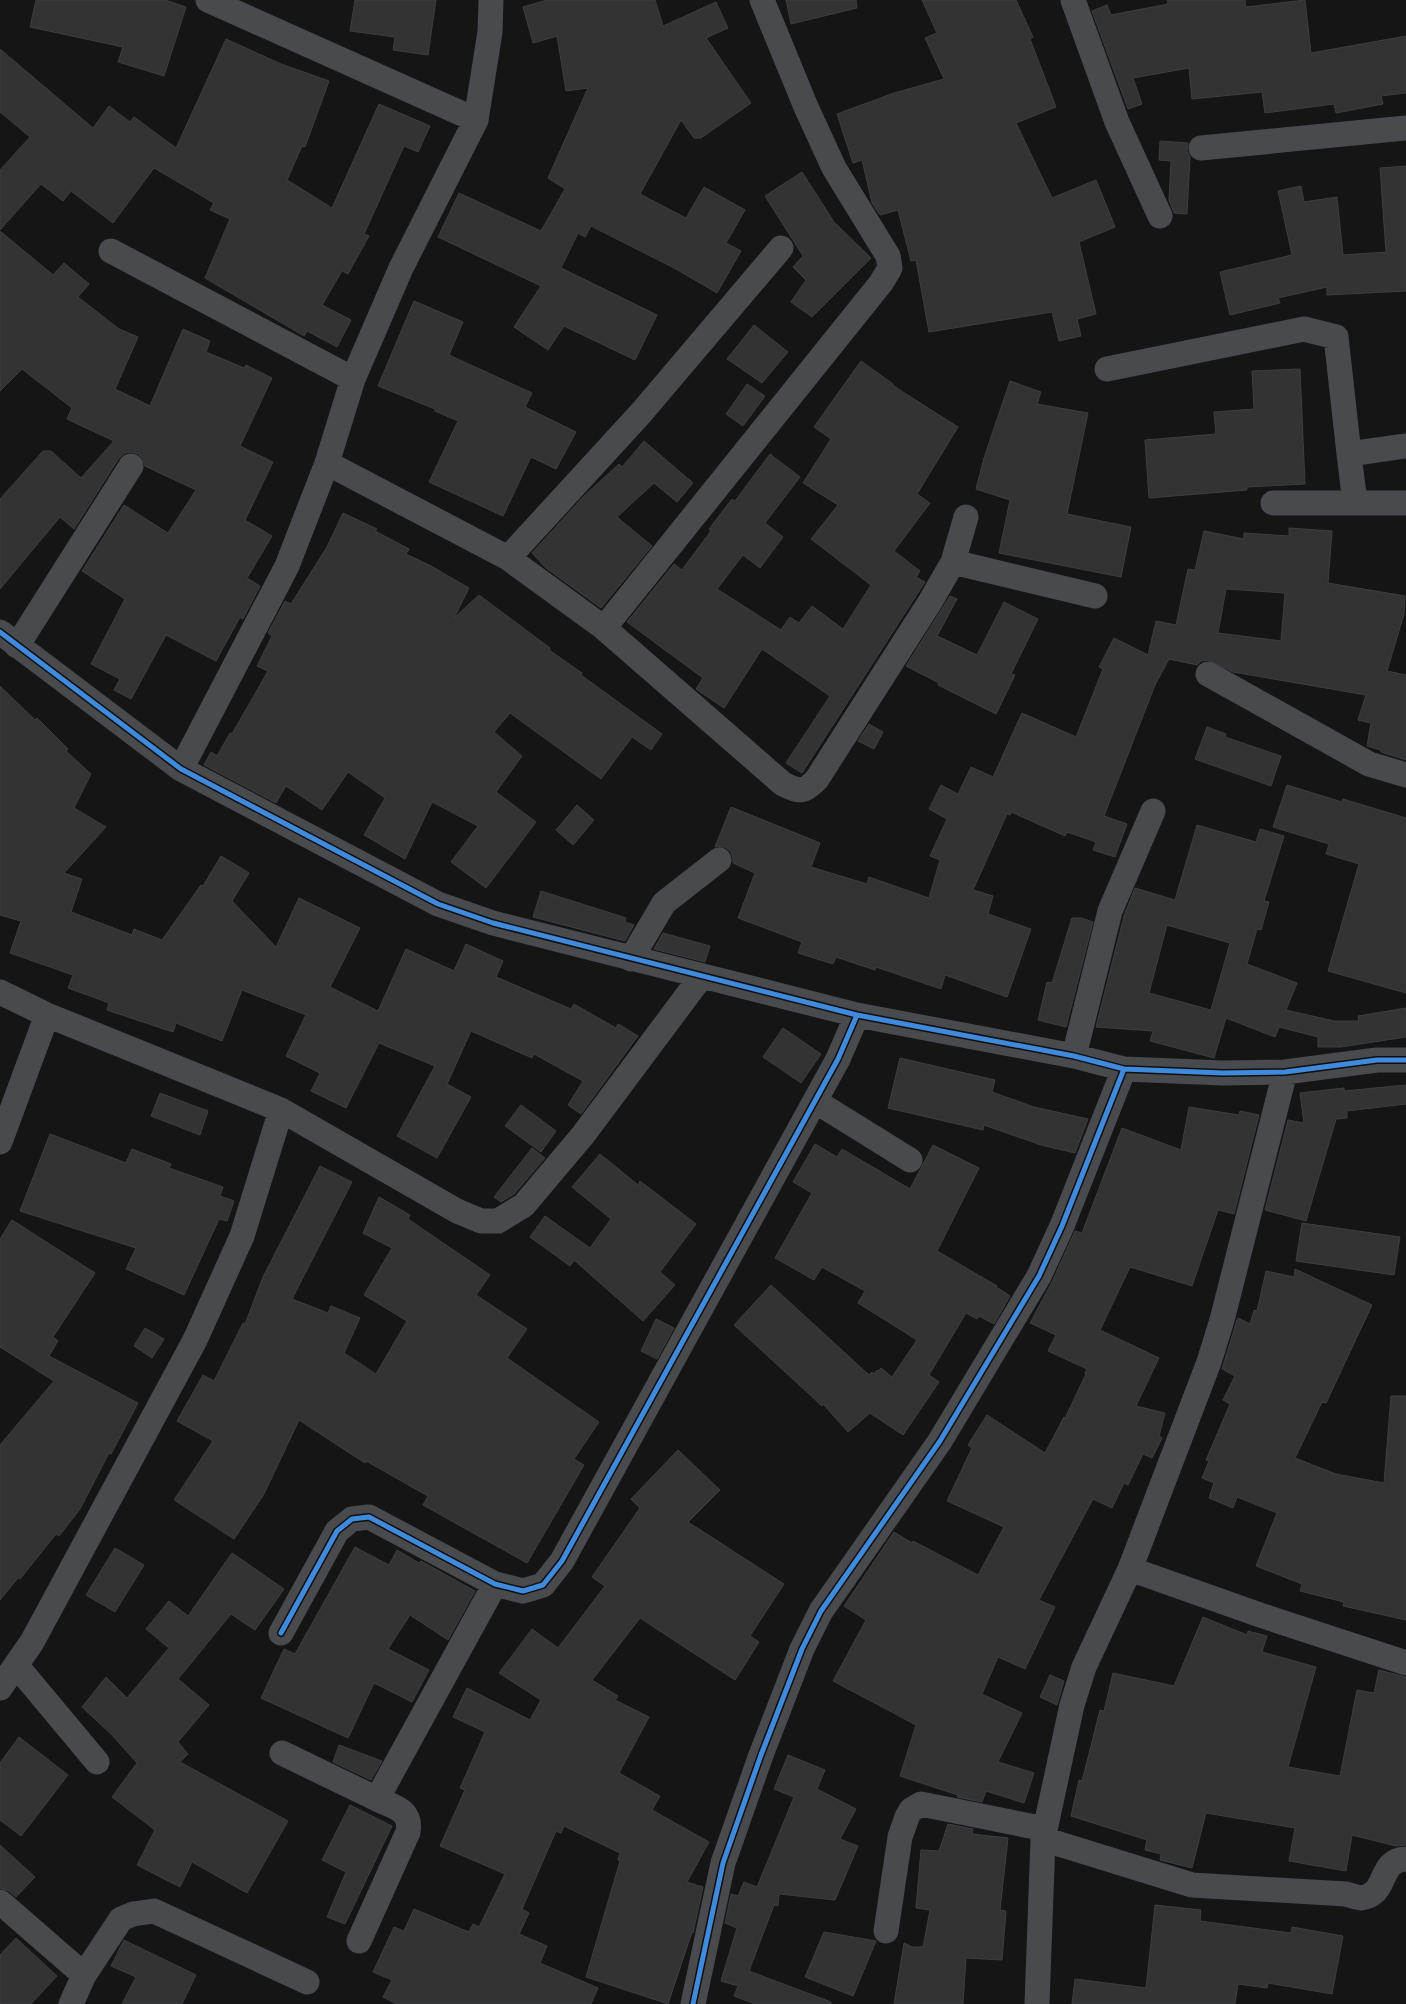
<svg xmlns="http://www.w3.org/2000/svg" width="1406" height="2004" font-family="'Asap Condensed',sans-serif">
  <rect width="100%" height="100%" fill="#151515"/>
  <!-- building -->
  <path fill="#333334" stroke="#3d3e41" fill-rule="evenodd" d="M 36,0 L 165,0 L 186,7 L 164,76 L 118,62 L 123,47 L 30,27 Z
    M 355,0 L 436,0 L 428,55 L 393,50 L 395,37 L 350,31 Z
    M 547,0 L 655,0 L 663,26 L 716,2 L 728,28 L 706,38 L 751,103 L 701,138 L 694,138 L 681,120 L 640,194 L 686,218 L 704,187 L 745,210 L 726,243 L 741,251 L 717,293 L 676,269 L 591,226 L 585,237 L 578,233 L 561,268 L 657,315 L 635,360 L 564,326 L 548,350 L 514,327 L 541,286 L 438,237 L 459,193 L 541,231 L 565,189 L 548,178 L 588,88 L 566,91 L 557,36 L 533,43 L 523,7 Z
    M 786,0 L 856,0 L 857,8 L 791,24 Z
    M 922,0 L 1016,0 L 1033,37 L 1030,39 L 1056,107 L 1016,123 L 1052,198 L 1096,180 L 1115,227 L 1079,242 L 1096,314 L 1077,319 L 1081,336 L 1059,341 L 1052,312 L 929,332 L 916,260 L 911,261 L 898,210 L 880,215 L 872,203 L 862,160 L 853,163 L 837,114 L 894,93 L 944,79 L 925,38 L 937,33 Z
    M 1167,0 L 1245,0 L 1246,7 L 1305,0 L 1311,53 L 1406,36 L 1406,93 L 1381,96 L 1383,104 L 1336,113 L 1334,104 L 1265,113 L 1262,92 L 1192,99 L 1189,68 L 1133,78 L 1142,104 L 1128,109 L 1092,11 L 1107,5 L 1111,15 L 1168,4 Z
    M 226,39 L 281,64 L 329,81 L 305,147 L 302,146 L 287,180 L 332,208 L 379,104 L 430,126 L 418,152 L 404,146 L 364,234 L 369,236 L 348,274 L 342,271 L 322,305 L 351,320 L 337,347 L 307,331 L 304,336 L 205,278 L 230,219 L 210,210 L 214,203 L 154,168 L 113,223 L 71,191 L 63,201 L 41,184 L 0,230 L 0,170 L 30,137 L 0,112 L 0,49 L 93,128 L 109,106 L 130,122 L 134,117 L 176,148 Z
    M 1160,141 L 1188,143 L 1187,150 L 1190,157 L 1187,214 L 1174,213 L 1169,200 L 1171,161 L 1159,160 Z
    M 1406,166 L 1406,291 L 1327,295 L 1327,287 L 1278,298 L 1280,303 L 1230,315 L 1220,272 L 1292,255 L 1278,191 L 1301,186 L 1304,202 L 1337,197 L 1343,255 L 1386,252 L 1380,168 Z
    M 802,172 L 834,222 L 871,258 L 812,317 L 791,302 L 806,280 L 793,267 L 803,256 L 765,196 Z
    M 0,231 L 53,275 L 64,263 L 89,284 L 78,297 L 119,329 L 138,337 L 115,389 L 150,406 L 183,329 L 210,341 L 206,352 L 244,368 L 246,365 L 272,378 L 240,446 L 273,462 L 245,520 L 272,536 L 247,578 L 260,586 L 243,619 L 240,617 L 216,661 L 166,635 L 131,699 L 114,690 L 120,679 L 91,664 L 125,599 L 82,571 L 124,505 L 168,533 L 196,490 L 145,466 L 143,459 L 138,454 L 131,452 L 125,453 L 119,458 L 74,529 L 60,517 L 0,589 L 0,499 L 43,451 L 51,451 L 81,478 L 114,441 L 67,419 L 72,408 L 22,369 L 0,391 Z
    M 414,301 L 463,322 L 449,355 L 532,393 L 525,407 L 576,432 L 556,469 L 531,457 L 503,516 L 429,482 L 458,421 L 435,411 L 435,409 L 378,386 Z
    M 754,325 L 788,352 L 762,383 L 727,359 Z
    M 861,361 L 893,384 L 892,385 L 958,427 L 917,494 L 930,503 L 894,551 L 920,571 L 916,577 L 925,582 L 802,773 L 786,763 L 830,696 L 762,649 L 724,708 L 696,689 L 703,678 L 627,622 L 674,564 L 682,570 L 711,531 L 709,529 L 732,499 L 735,501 L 770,454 L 800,477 L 765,523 L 783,537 L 760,568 L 743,555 L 717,589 L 781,630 L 790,617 L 799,623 L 812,606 L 843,629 L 871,585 L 811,539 L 838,505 L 803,483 L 831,439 L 814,427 Z
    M 1300,369 L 1305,484 L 1247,487 L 1247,490 L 1149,498 L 1145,440 L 1216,434 L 1214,412 L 1254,409 L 1252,371 Z
    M 1010,381 L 1041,392 L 1037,404 L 1088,413 L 1067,514 L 1131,527 L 1121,577 L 999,553 L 1010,500 L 976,489 L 984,458 Z
    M 747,384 L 765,396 L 743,426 L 726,414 Z
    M 644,441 L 693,483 L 677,502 L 654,483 L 617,517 L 652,546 L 601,608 L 546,568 L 532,553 L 583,497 L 619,464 L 622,467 Z
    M 343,513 L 377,529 L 375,531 L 409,549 L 406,554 L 431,566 L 469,588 L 454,618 L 479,595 L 550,648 L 549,650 L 582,673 L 581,675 L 662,734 L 651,750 L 632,737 L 601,779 L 510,713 L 494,732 L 522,756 L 496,792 L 536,822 L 486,888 L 451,862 L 478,826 L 432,802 L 405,859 L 364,835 L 385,798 L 348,772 L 322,810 L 286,786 L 276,803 L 204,765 L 211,752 L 217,756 L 230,733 L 232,734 L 268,671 L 257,666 L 272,636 L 268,633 L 285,601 L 291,604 L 327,547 Z
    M 1289,528 L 1332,531 L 1328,583 L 1405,596 L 1404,614 L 1387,671 L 1406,675 L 1406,760 L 1381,752 L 1381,750 L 1367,746 L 1371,723 L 1358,720 L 1366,695 L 1233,672 L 1208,660 L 1201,661 L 1197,665 L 1169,659 L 1155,685 L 1104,816 L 1127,824 L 1115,857 L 1093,850 L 1096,842 L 1067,832 L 1065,836 L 1011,812 L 1010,815 L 1007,814 L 973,890 L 993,896 L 988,914 L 1031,929 L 1007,997 L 945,975 L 941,989 L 876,967 L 875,970 L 836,957 L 833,964 L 798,953 L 802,942 L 738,918 L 755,873 L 733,863 L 733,858 L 731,852 L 725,847 L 715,847 L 731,807 L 820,843 L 811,867 L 867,884 L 869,877 L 929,898 L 940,860 L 930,856 L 947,819 L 929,809 L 941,785 L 958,794 L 971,767 L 993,777 L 1022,713 L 1076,737 L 1103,669 L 1099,667 L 1114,638 L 1148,655 L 1156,621 L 1176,625 L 1188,569 L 1195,570 L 1204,531 L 1244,539 L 1244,533 L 1289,536 ZM 1226,589 L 1285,593 L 1281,641 L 1218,633 Z
    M 950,596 L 957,599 L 937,636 L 977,655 L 1004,602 L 1038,619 L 1011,674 L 1015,675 L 996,714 L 938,685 L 939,683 L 906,666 Z
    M 0,686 L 35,720 L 37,718 L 68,749 L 66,751 L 91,774 L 74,808 L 106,827 L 64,873 L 82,879 L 71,912 L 132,935 L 134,929 L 162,940 L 201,885 L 203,886 L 221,856 L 249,873 L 232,901 L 276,947 L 299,898 L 360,928 L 330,987 L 378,1011 L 406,949 L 454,971 L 466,944 L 503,961 L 496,977 L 571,1009 L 574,1004 L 616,1028 L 618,1024 L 638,1036 L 581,1114 L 568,1105 L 583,1081 L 534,1054 L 532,1058 L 471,1031 L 447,1084 L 471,1097 L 437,1158 L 397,1136 L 435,1066 L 379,1043 L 346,1108 L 311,1091 L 320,1073 L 286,1056 L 306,1015 L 242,990 L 222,1041 L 176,1023 L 173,1032 L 107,1010 L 109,1003 L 68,988 L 73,975 L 10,953 L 21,921 L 0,915 Z
    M 869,724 L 883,732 L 874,749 L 858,741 Z
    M 1207,727 L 1226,734 L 1225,737 L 1281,756 L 1271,786 L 1195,759 Z
    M 1287,785 L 1342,802 L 1343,799 L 1406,818 L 1406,993 L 1328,971 L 1359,864 L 1326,854 L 1329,844 L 1273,827 Z
    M 577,805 L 594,820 L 573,845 L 556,830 Z
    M 1197,825 L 1256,842 L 1260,829 L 1284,836 L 1264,901 L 1269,902 L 1261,930 L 1257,929 L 1247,964 L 1297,983 L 1286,1010 L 1334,1021 L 1359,1021 L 1358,1016 L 1406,1008 L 1406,1037 L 1341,1047 L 1318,1047 L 1318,1037 L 1279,1027 L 1275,1037 L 1226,1018 L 1214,1058 L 1150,1041 L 1153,1031 L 1096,1027 L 1124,916 L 1135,888 L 1175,900 ZM 1167,925 L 1230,943 L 1211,1010 L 1149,993 Z
    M 541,891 L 626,918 L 625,922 L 634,925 L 625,941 L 533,917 Z
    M 1072,918 L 1081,918 L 1093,922 L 1066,1027 L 1038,1020 L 1047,982 L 1052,983 Z
    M 663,933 L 710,946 L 705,962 L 654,949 Z
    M 783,1028 L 821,1054 L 801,1083 L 763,1057 Z
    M 900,1058 L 995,1080 L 992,1092 L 1034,1107 L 1088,1119 L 1075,1153 L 1041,1145 L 984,1125 L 983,1130 L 888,1108 Z
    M 1406,1085 L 1406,1104 L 1347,1111 L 1347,1118 L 1336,1119 L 1306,1221 L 1265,1210 L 1288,1120 L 1304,1123 L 1300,1093 L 1344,1088 L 1344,1091 Z
    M 160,1093 L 208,1111 L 200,1135 L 151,1116 Z
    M 521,1105 L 556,1131 L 541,1152 L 505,1126 Z
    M 1189,1107 L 1239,1115 L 1240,1111 L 1259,1115 L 1234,1214 L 1218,1210 L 1192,1286 L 1130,1267 L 1100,1330 L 1159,1358 L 1136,1406 L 1165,1413 L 1159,1436 L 1162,1438 L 1152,1458 L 1143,1454 L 1128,1485 L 1124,1483 L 1112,1508 L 1093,1499 L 1039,1600 L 1055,1607 L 1025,1669 L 998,1657 L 982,1694 L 1022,1713 L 998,1762 L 1034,1773 L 1024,1803 L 986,1791 L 982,1802 L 957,1797 L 958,1795 L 900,1776 L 916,1725 L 833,1681 L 866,1620 L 844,1606 L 894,1532 L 912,1543 L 913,1541 L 978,1575 L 1004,1527 L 947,1501 L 972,1448 L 968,1445 L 987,1415 L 1045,1453 L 1064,1417 L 1065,1418 L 1086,1374 L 1085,1373 L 1087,1369 L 1048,1351 L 1056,1335 L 1030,1323 L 1052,1282 L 1075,1231 L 1082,1233 L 1122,1128 L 1181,1150 Z
    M 50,1134 L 126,1163 L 132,1149 L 171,1164 L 169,1168 L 223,1187 L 220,1196 L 234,1201 L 227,1221 L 219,1219 L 184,1295 L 126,1269 L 136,1248 L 20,1211 Z
    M 815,1144 L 837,1157 L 842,1149 L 910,1189 L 933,1145 L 979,1168 L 937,1251 L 997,1286 L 996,1287 L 1010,1296 L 994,1324 L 979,1316 L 977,1319 L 966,1313 L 929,1375 L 939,1382 L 903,1435 L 870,1413 L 848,1432 L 823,1404 L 822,1406 L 734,1325 L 771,1285 L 869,1375 L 872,1372 L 874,1374 L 877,1370 L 878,1371 L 881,1368 L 892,1377 L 917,1340 L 858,1303 L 865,1291 L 822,1267 L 814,1280 L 775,1258 L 812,1193 L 793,1182 Z
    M 532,1148 L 545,1158 L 514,1194 L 501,1202 L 494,1197 Z
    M 600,1154 L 638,1185 L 640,1181 L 696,1224 L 660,1272 L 675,1285 L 643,1321 L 574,1260 L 570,1266 L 530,1237 L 545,1216 L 590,1248 L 611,1219 L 572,1187 Z
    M 320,1166 L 352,1182 L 292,1299 L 328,1313 L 331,1306 L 360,1318 L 344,1353 L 376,1374 L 407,1321 L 364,1295 L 392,1248 L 363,1233 L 379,1197 L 410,1215 L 408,1219 L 490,1275 L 476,1295 L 527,1329 L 507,1358 L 599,1422 L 574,1459 L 584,1465 L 527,1563 L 423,1505 L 428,1496 L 366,1461 L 365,1463 L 299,1420 L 264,1494 L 234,1539 L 174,1500 L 213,1441 L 177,1421 L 203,1375 L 214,1381 L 243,1323 L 245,1324 L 263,1277 Z
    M 12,1220 L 95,1273 L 53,1337 L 58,1341 L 49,1356 L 138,1403 L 111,1454 L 109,1453 L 80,1509 L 59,1536 L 56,1534 L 20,1579 L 18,1578 L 0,1600 L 0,1445 L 54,1381 L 0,1347 L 0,1239 Z
    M 1302,1223 L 1400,1237 L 1394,1275 L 1296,1261 Z
    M 1295,1269 L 1372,1305 L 1326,1403 L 1322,1402 L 1295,1458 L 1336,1474 L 1384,1483 L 1391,1396 L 1406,1396 L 1406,1620 L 1343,1606 L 1344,1602 L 1300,1591 L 1302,1584 L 1256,1566 L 1277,1513 L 1237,1497 L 1233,1508 L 1209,1498 L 1214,1483 L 1202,1478 L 1209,1461 L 1206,1460 L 1230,1404 L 1223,1400 L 1235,1376 L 1222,1369 L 1237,1320 L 1238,1318 L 1250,1324 L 1254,1310 L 1257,1311 L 1266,1271 L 1294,1277 Z
    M 656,1319 L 674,1328 L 657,1359 L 641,1351 Z
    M 145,1328 L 164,1339 L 152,1358 L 134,1346 Z
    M 678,1450 L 720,1490 L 688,1522 L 784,1584 L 750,1636 L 759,1642 L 735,1680 L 640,1618 L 592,1680 L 618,1696 L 615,1700 L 649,1717 L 619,1773 L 660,1796 L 652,1810 L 709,1842 L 687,1882 L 703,1887 L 693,1933 L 692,1932 L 668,2004 L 586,1977 L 620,1861 L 618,1860 L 620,1853 L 564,1826 L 561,1833 L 556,1831 L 522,1909 L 529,1913 L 519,1934 L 547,1946 L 540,1963 L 598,1988 L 591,2004 L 396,2004 L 383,1997 L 392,1980 L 373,1972 L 394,1927 L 404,1931 L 414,1909 L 469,1932 L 473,1924 L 479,1927 L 505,1874 L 440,1846 L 465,1790 L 460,1788 L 485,1732 L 453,1717 L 467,1688 L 530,1720 L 541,1700 L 499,1673 L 532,1629 L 558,1648 L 605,1586 L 592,1577 L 640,1508 L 631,1499 Z
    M 355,1547 L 389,1565 L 397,1550 L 419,1563 L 421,1561 L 475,1591 L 448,1640 L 410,1615 L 388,1649 L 429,1670 L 412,1702 L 374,1683 L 348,1738 L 261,1698 L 284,1649 L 295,1654 Z
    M 115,1548 L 144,1565 L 115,1612 L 86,1595 Z
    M 232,1553 L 284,1589 L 255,1630 L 231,1614 L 178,1679 L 209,1705 L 178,1742 L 188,1754 L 180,1762 L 288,1821 L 247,1893 L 192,1862 L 180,1887 L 137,1865 L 155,1830 L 112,1797 L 137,1763 L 112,1735 L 82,1707 L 106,1677 L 127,1698 L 169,1648 L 146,1629 L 169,1601 L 188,1616 Z
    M 1203,1617 L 1247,1635 L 1248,1631 L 1267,1636 L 1262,1652 L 1316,1667 L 1288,1767 L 1340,1776 L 1357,1690 L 1374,1693 L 1379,1670 L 1406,1677 L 1406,1845 L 1396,1846 L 1352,1835 L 1346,1871 L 1289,1861 L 1295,1828 L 1206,1813 L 1192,1868 L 1160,1860 L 1161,1854 L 1145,1850 L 1147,1840 L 1071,1816 L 1079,1780 L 1082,1781 L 1091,1746 L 1100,1710 L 1104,1711 L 1113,1673 L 1174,1686 Z
    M 1050,1675 L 1064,1681 L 1057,1705 L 1040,1697 Z
    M 19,1737 L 68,1775 L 21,1836 L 0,1820 L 0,1763 Z
    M 339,1745 L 382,1761 L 371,1780 L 333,1762 Z
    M 788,1755 L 825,1770 L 817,1789 L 856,1809 L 840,1839 L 858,1846 L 835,1900 L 779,1894 L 778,1906 L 774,1905 L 749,1971 L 831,2002 L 831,2004 L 755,2004 L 734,1996 L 738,1986 L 721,1981 L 737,1928 L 725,1923 L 731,1894 L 738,1896 L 744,1882 L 757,1887 L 794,1797 L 774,1789 Z
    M 350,1805 L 392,1826 L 345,1924 L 327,1917 L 346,1872 L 322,1860 Z
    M 948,1824 L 973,1829 L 972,1834 L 1008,1838 L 1000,1910 L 1006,1911 L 1002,1960 L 966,1958 L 963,2004 L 894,2004 L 904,1943 L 912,1947 L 923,1947 L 930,1910 L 916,1908 L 921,1850 L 939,1851 Z
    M 0,1845 L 35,1877 L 16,1897 L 9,1891 L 0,1888 Z
    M 1155,1905 L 1201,1910 L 1200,1921 L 1291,1933 L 1292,1927 L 1343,1936 L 1332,1994 L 1268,1983 L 1267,1988 L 1238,1984 L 1235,2004 L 1072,2004 L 1075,1979 L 1146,1988 Z
    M 824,1932 L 876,1941 L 853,1996 L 805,1977 Z
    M 16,1938 L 57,1976 L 31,2004 L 0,2004 L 0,1955 Z
    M 124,1940 L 196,1975 L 182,2004 L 122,2004 L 136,1977 L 111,1966 Z"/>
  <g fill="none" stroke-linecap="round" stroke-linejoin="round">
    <!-- minor -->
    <path stroke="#494a4e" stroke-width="25" d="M 208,0 L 476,120
      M 1073,0 L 1117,122 L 1160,216
      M 1201,148 L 1406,128
      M 111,251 L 353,379
      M 1107,369 L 1304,329 L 1336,337 L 1349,454
      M 327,463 L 508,558 L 604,628 L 783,784 C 800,792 804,793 817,779 L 930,602 L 953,562 L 966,517
      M 1273,503 L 1406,503
      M 1355,503 L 1349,454 L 1406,446
      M 508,558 L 641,413 L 781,248
      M 953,562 L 1095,596
      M 604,628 L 881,283 L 890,268 L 888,256 L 834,168 L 806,107 L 762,0
      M 0,632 L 181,769 L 438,904 L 493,923 L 857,1015 L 1074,1056 L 1124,1069 L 1223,1073 L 1285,1072 L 1377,1060 L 1406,1060
      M 17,646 L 131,466
      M 1208,674 L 1369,764 L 1406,775
      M 181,769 L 287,566 L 327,463 L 353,379 L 401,268 L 476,120 L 490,32 L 491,0
      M 631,959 L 664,903 L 719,860
      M 0,992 L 47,1015 L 281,1110 L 457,1211 L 481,1221 L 498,1221 L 524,1205 L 583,1135 L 701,977
      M 1074,1056 L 1110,911 L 1153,811
      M 815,1101 L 910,1160
      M 0,1142 L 47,1015
      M 1130,1569 L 1260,1615 L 1406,1663
      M 281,1633 L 337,1531 L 352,1519 L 369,1517 L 495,1584 L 523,1591 L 543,1585 L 562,1561 L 838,1059 L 857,1015
      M 16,1665 L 97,1762
      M 0,1688 L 32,1642 L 195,1340 L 242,1236 L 281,1110
      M 282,1753 L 377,1799
      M 1043,1839 L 1192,1885 L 1346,1894 C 1350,1895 1357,1898 1361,1898 C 1389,1895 1377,1860 1406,1859
      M 0,1902 L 84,1975
      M 886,1931 L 900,1837 L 907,1817 L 911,1810 L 921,1804 L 1045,1829
      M 359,1941 L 408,1832 C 412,1809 393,1807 377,1799 L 495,1584
      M 71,2004 L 84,1975 L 121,1919 L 133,1914 L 154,1911 L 307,1982
      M 693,2004 L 723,1863 L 761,1755 L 802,1649 L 821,1611 L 940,1441 L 1039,1276 L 1062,1226 L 1124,1069
      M 1037,2004 L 1043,1839 L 1072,1705 L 1084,1667 L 1130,1569 L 1209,1362 L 1222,1320 L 1285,1072"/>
    <defs>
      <path id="cycleway" d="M 0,632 L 181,769 L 438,904 L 493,923 L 857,1015 L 1074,1056 L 1124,1069 L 1223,1073 L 1285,1072 L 1377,1060 L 1406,1060
        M 281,1633 L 337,1531 L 352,1519 L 369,1517 L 495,1584 L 523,1591 L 543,1585 L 562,1561 L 838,1059 L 857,1015
        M 693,2004 L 723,1863 L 761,1755 L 802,1649 L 821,1611 L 940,1441 L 1039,1276 L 1062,1226 L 1124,1069"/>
    </defs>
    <!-- cycleway casing -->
    <use href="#cycleway" stroke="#0f0f11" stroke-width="8"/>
    <!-- cycleway -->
    <use href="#cycleway" stroke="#408adc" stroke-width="5"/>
  </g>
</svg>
